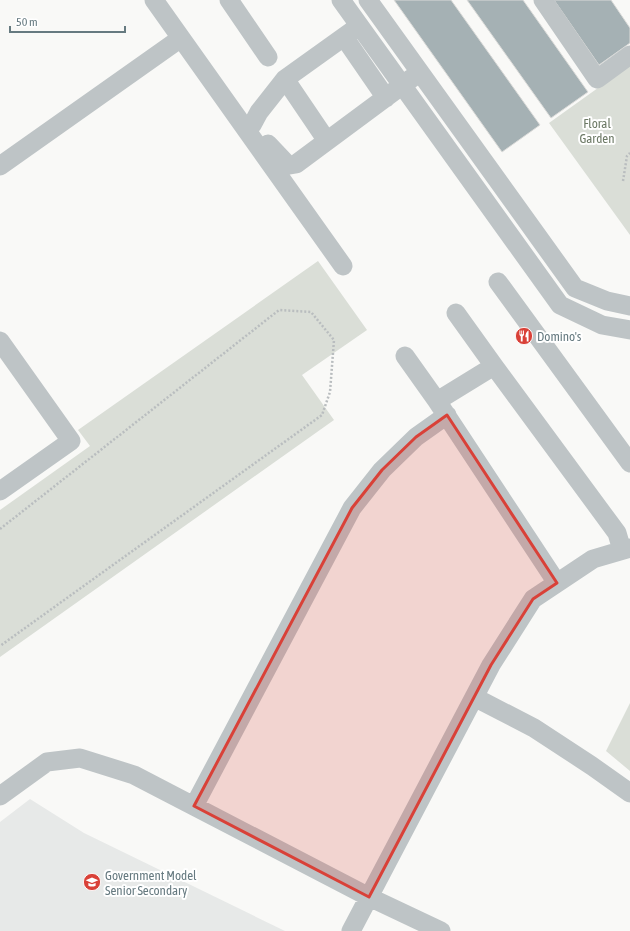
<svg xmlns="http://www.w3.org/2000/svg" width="630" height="931" font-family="'Asap Condensed',sans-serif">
  <rect width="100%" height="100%" fill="#f9f9f7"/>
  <!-- built -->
  <path fill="#e7e9e8" d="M 30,799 L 84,833 L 285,931 L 0,931 L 0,822 Z"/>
  <!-- green -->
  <path fill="#daded7" d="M 630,65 L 630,235 L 549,123 Z
    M 318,261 L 367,330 L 302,375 L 334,420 L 0,657 L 0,510 L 90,446 L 78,430 Z
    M 630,703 L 630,771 L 606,751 Z"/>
  <!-- building -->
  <path fill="#a5b1b4" stroke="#dbdbd9" d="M 394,0 L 451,0 L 540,125 L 502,152 Z
    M 467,0 L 523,0 L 588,92 L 551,118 Z
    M 554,0 L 611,0 L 630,28 L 630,43 L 599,65 Z"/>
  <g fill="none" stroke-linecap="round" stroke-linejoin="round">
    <!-- path -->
    <path stroke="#b9bdbf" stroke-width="2.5" stroke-dasharray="2 2" stroke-linecap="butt" d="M 623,181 L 627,156 L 630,153
      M 0,529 L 279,310 L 311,312 L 334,340 L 330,392 L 322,415 L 0,646"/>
    <!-- minor -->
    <path stroke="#bec4c6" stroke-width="19" d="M 154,0 L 343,266
      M 229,0 L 268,57
      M 341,0 L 560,305 L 602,325 L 630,330
      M 368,0 L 575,288 L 607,301 L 630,306
      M 543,0 L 597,79 L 630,55
      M 344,37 L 386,98
      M 285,79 L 327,141
      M 252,125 L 259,112 L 285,79 L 359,26
      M 268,144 L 286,163 L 290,165 L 296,164 L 412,78
      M 0,166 L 181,38
      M 498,282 L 630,463
      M 456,313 L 494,366 L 617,533 L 622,550
      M 0,341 L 71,441 L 0,491
      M 405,356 L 437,401 L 557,583
      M 437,401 L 494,366
      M 474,697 L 534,728 L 592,766 L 630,793
      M 0,796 L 47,762 L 80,758 L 134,775 L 369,897 L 441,931
      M 194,806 L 352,508 L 382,470 L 416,437 L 447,415
      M 351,931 L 491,665 L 533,599 L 593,559 L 630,548"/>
  </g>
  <!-- marked area -->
  <path fill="#d94138" fill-opacity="0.2" stroke="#d94138" stroke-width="3" stroke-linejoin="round" d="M 447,415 L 557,583 L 533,599 L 491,665 L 369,897 L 194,806 L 352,508 L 382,470 L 416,437 Z"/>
  <!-- icons -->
  <defs>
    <symbol id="restaurant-disc" viewBox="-11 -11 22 22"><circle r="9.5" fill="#d94138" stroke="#fff"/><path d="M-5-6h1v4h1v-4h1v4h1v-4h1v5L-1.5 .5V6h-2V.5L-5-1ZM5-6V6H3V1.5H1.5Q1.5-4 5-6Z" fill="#fff"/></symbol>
    <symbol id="school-disc" viewBox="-11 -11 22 22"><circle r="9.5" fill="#d94138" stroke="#fff"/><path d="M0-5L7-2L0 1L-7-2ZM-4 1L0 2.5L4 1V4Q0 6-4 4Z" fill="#fff"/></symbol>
  </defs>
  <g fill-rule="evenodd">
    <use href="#restaurant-disc" x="514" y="326" width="20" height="20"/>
    <use href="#school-disc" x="82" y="872" width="20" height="20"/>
  </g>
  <g text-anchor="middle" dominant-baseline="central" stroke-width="4" stroke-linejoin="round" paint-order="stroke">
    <!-- park labels -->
    <g font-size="13" fill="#6c7965" stroke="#fff">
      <text x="597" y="123">Floral<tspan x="597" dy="15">Garden</tspan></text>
    </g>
    <!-- poi labels -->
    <g font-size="13" fill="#667a80" stroke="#fff" text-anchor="start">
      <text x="537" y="336">Domino's</text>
      <text x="105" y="875">Government Model<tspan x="105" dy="15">Senior Secondary</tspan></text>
    </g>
  </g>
  <!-- scale -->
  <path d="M10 26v6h115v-6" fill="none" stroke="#667a80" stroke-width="2"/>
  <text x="16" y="26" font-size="12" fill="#667a80" stroke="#ffffff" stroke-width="3" paint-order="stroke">50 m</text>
</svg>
